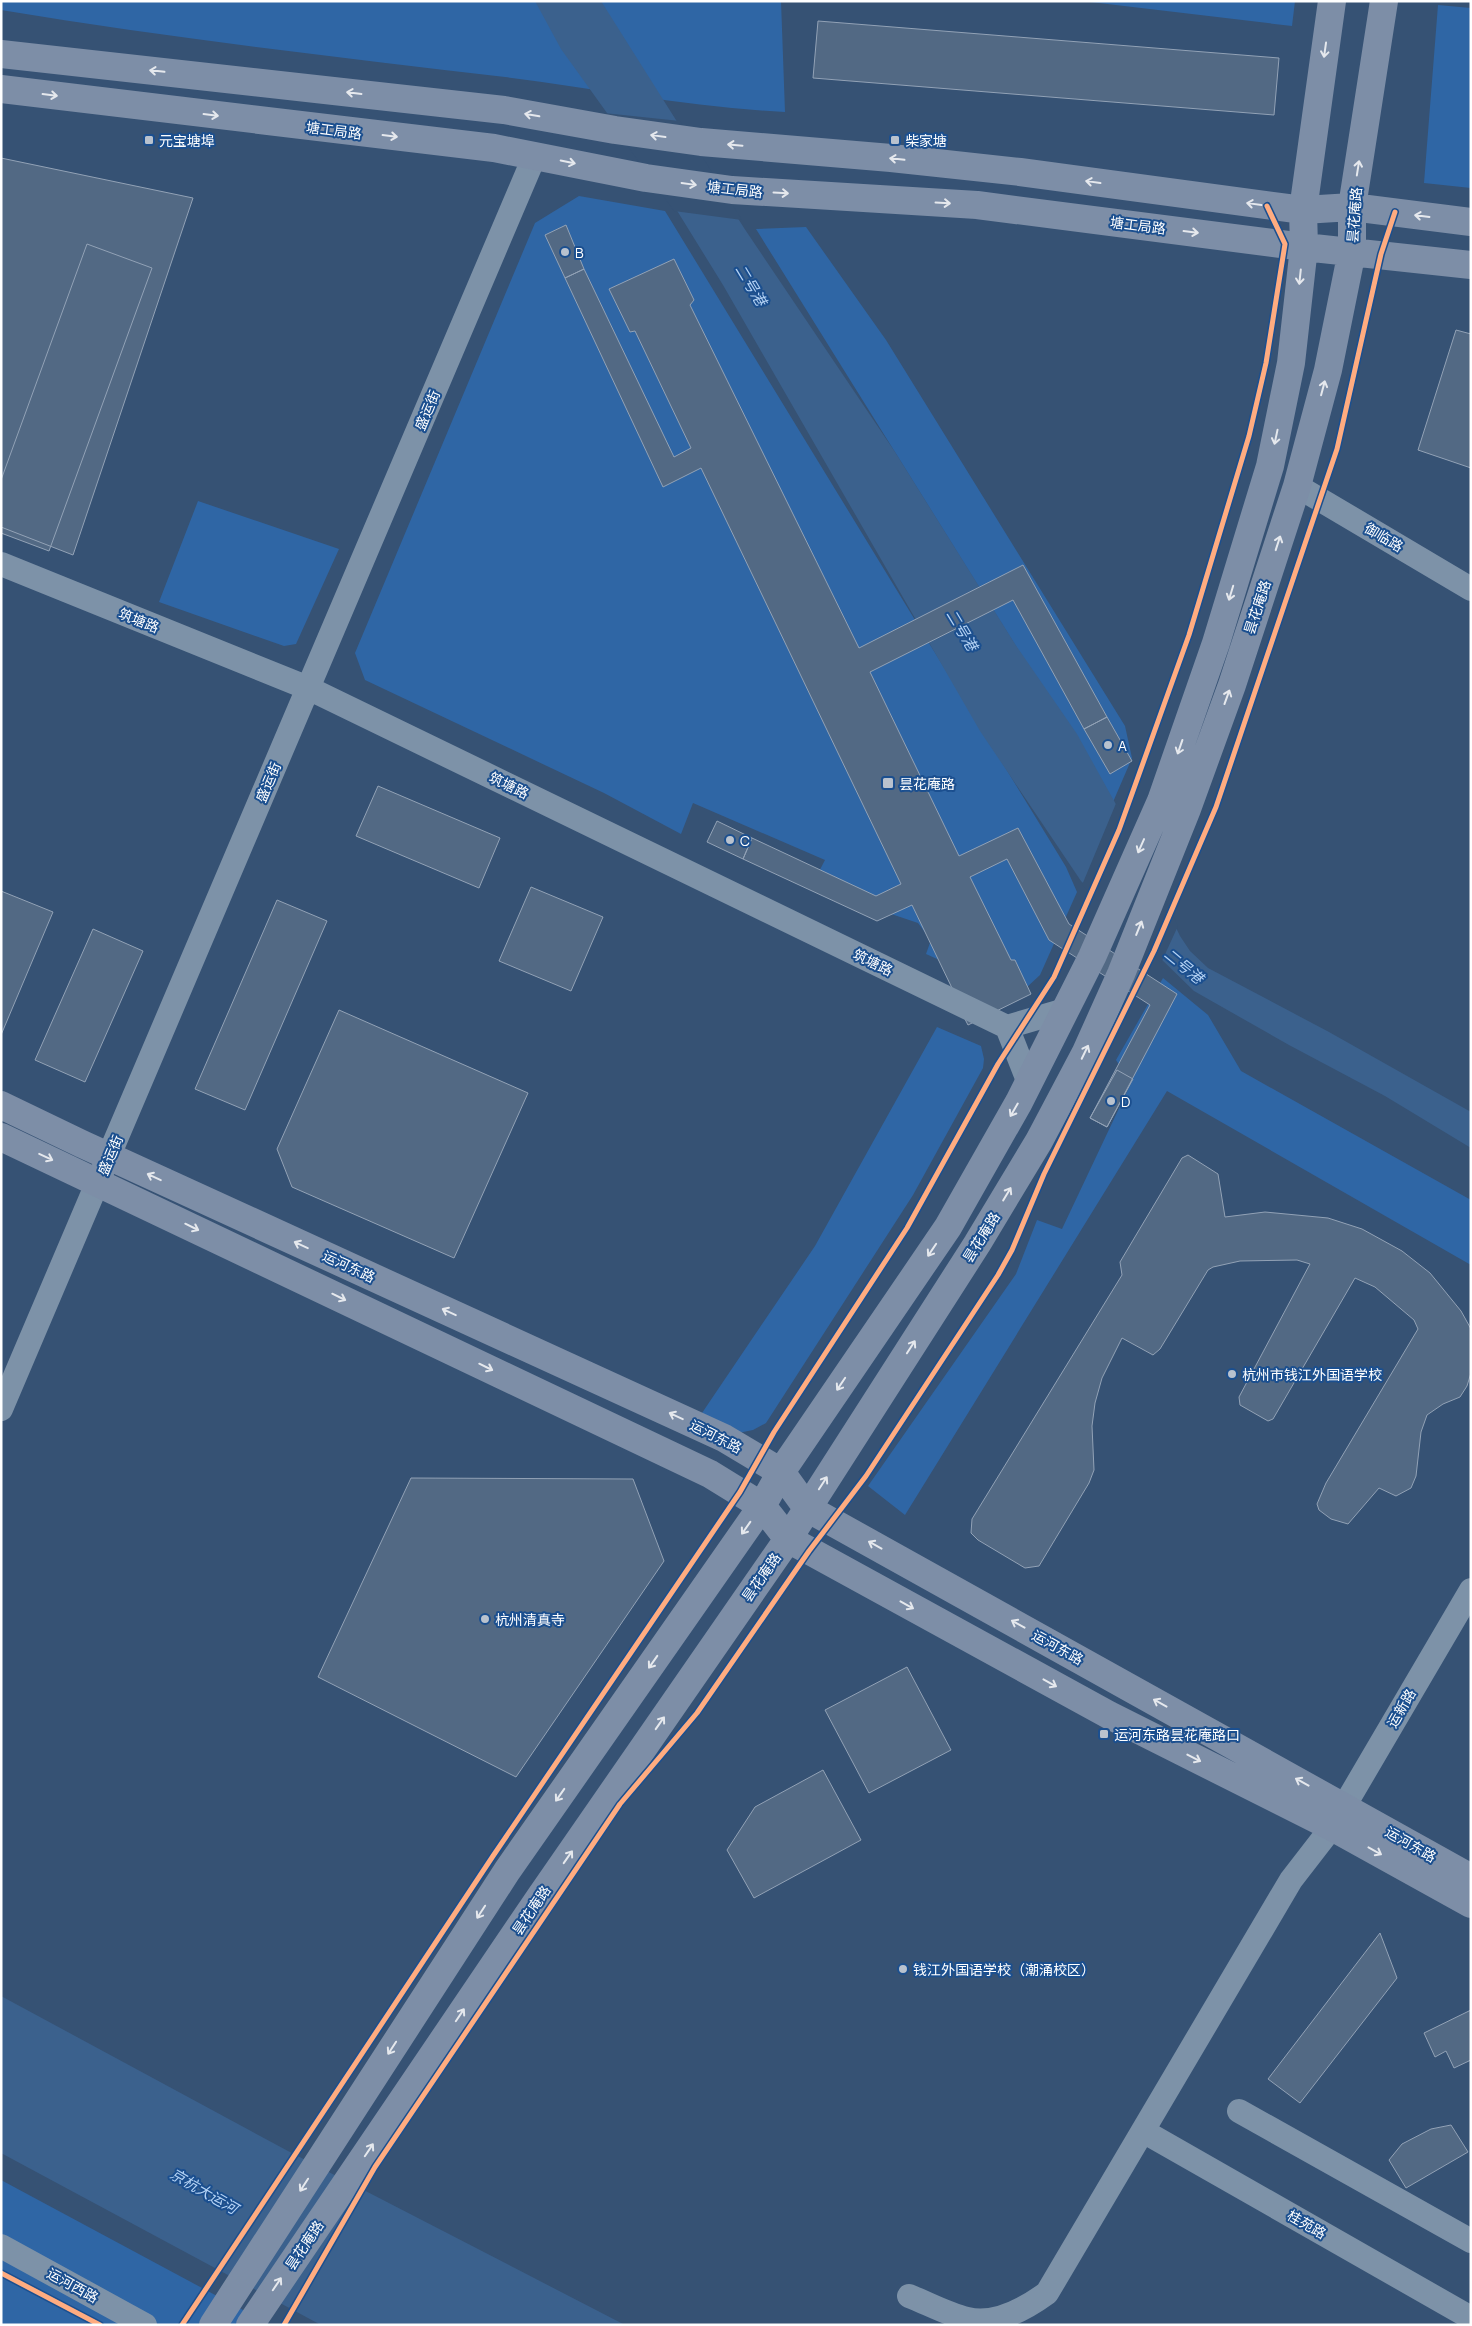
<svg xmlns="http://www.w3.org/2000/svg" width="1472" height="2326" font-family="Manrope,'Noto Sans SC',sans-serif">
  <rect width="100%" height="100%" fill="#365274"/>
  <!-- green -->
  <path fill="#2f66a5" d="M 1,1 L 781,1 L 785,112 C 691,107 599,89 505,77 C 337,57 169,38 1,10 Z
    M 1082,1 L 1295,1 L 1292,26 Z
    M 1438,5 L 1471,8 L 1471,188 L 1424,183 Z
    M 579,196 L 665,211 L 1066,867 L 1077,892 L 1040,975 L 1026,988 L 1011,992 L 926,954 L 931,940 L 918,923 L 811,887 L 825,860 L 693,803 L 681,834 L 604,793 L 365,680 L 355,653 L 535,223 Z
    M 806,227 L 886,340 L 1125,726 L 1132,758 L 1113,802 L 756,229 Z
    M 198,501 L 339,549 L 296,644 L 284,646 L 159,602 Z
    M 1163,978 L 1208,1015 L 1241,1071 L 1471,1200 L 1471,1265 L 1167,1091 L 905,1515 L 868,1486 L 1016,1274 L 1037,1220 L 1062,1229 L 1131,1083 L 1116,1060 Z
    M 937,1027 L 981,1046 L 984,1059 L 983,1068 L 913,1195 L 766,1423 L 753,1430 L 738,1433 L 702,1413 L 815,1246 Z
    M 1,2180 L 271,2325 L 1,2325 Z"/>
  <!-- water -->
  <path fill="#3b618d" d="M 535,1 L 601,1 L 744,228 L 895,452 L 1015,644 L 1077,734 L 1118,808 L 1180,936 L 1190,951 L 1208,968 L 1329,1032 L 1471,1112 L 1471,1148 L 1385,1096 L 1289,1045 L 1194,991 L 1081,881 L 980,731 L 723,285 L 676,209 L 561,49 Z
    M 1,1996 L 288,2151 L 625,2325 L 321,2325 L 1,2153 Z"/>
  <!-- pier -->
  <path fill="#365274" d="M 604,113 L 680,121 L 742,220 L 674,211 Z
    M 1117,801 L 1178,926 L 1161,963 L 1082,885 Z"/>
  <!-- building -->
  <path fill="#526984" stroke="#92a2b6" d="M 818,21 L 1279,58 L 1274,115 L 813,78 Z
    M 1,158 L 193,198 L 73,555 L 1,527 Z
    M 566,225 L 584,269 L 565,278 L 545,235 Z
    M 87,244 L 152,268 L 49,551 L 1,533 L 1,480 Z
    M 674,259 L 694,300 L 690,305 L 859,648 L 1023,565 L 1107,717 L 1084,729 L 1013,600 L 870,672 L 959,856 L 1018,828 L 1069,924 L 1177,994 L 1107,1127 L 1090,1118 L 1150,1005 L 1049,940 L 1007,859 L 970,877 L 1011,960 L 1015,960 L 1031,994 L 968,1025 L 950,990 L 952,988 L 912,905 L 877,921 L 743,859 L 752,838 L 876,896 L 901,884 L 701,468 L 663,487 L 565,278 L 584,269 L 674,457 L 691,448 L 635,331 L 630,332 L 609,289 Z
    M 1456,330 L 1471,334 L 1471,468 L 1418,450 Z
    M 1107,717 L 1132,761 L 1110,774 L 1084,729 Z
    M 378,786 L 500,838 L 479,888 L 356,836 Z
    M 717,821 L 752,838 L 743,859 L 707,842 Z
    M 531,887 L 603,917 L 571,991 L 499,961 Z
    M 1,891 L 53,912 L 1,1035 Z
    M 277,900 L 327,921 L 245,1110 L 195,1089 Z
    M 93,929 L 143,951 L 85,1082 L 35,1060 Z
    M 339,1010 L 528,1093 L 454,1258 L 292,1187 L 277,1149 Z
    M 1117,1070 L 1133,1079 L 1107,1127 L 1090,1118 Z
    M 1188,1155 L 1218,1174 L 1225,1217 L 1265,1212 L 1328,1218 L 1362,1229 L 1402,1251 L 1430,1273 L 1461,1311 L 1471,1329 L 1471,1373 L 1467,1386 L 1460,1397 L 1443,1404 L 1427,1415 L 1421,1432 L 1416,1476 L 1411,1488 L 1396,1496 L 1379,1488 L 1348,1524 L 1331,1519 L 1319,1510 L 1317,1504 L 1326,1483 L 1418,1329 L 1414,1320 L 1375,1287 L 1355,1278 L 1273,1419 L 1268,1421 L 1240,1405 L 1239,1397 L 1310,1264 L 1297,1260 L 1240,1261 L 1213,1267 L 1208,1270 L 1160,1349 L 1153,1355 L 1122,1338 L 1102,1378 L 1095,1403 L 1092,1426 L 1094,1470 L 1089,1483 L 1039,1566 L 1025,1568 L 978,1540 L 971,1533 L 972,1519 L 1122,1275 L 1120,1262 L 1182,1158 Z
    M 411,1478 L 633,1479 L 664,1561 L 516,1777 L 318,1677 Z
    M 907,1667 L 951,1750 L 869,1793 L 825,1710 Z
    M 823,1770 L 861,1840 L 754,1898 L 727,1850 L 755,1807 Z
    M 1380,1933 L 1397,1978 L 1300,2103 L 1268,2079 Z
    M 1471,2010 L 1471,2060 L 1454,2068 L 1446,2051 L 1435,2057 L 1424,2033 Z
    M 1451,2125 L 1468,2152 L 1406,2188 L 1389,2160 L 1402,2144 L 1431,2129 Z"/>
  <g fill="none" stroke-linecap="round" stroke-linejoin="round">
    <!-- minor -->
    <path stroke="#7d92a8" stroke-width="24" d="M 1297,486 L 1471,589
      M 1,564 L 308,688 L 1007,1027 L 1065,1010
      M 1007,1027 L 1029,1083
      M 1,1409 L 535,155
      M 1239,2111 L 1471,2241
      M 1143,2131 L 1471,2318
      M 1,2246 L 145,2325
      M 909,2296 C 927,2303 947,2314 967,2319 C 995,2326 1025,2309 1047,2293 L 1291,1880 L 1332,1827 L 1471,1590"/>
    <!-- major -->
    <path stroke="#7d8ea7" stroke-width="28" d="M 1,54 L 504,110 L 615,130 L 701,142 L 891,158 L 1020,172 L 1303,210 L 1352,207 L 1471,222
      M 1,89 L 494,148 L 646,178 L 732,190 L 977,205 L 1304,247 L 1471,265
      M 1,1105 L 82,1144 L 724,1438 L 781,1472 L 807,1508 L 1471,1878
      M 1,1137 L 710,1474 L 762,1506 L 788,1539 L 1109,1715 L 1332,1827 L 1471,1904
      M 213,2325 L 507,1871 L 762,1506 L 781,1472 L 948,1227 L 1019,1102 L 1092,957 L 1161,801 L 1216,643 L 1270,466 L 1291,363 L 1304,247 L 1303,210 L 1332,1
      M 250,2325 L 540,1897 L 788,1539 L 977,1244 L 1039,1141 L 1086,1052 L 1121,974 L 1187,809 L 1232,685 L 1297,486 L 1328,370 L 1352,251 L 1352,207 L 1384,1"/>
    <defs>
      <path id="cycleway" d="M 1,2273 L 100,2325
        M 182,2325 L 493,1856 L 740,1492 L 774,1432 L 907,1228 L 998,1064 L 1054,977 L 1119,830 L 1189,635 L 1249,436 L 1266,363 L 1285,244 L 1267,206
        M 284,2325 L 375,2167 L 620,1804 L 697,1713 L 809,1551 L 866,1476 L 998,1275 L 1012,1250 L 1044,1174 L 1154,951 L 1216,807 L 1337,449 L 1381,254 L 1395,212"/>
    </defs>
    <!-- cycleway casing -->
    <use href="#cycleway" stroke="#1b4f8f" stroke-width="8"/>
    <!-- cycleway -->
    <use href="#cycleway" stroke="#ffac80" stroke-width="5"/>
  </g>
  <!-- one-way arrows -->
  <defs><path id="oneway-shaft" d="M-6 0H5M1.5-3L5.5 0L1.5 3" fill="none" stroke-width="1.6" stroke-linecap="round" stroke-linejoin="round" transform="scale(1.25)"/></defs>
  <g stroke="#e5e8ed">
    <use href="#oneway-shaft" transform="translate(1325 50) rotate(98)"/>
    <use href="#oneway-shaft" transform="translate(157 71) rotate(-174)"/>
    <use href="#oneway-shaft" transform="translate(354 93) rotate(-173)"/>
    <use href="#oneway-shaft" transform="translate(50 95) rotate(7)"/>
    <use href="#oneway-shaft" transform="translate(211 115) rotate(7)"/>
    <use href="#oneway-shaft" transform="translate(532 115) rotate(-170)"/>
    <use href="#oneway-shaft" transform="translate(390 136) rotate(7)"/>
    <use href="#oneway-shaft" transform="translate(658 136) rotate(-172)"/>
    <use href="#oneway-shaft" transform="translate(735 145) rotate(-175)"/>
    <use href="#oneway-shaft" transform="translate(897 159) rotate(-174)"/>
    <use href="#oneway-shaft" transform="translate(568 162) rotate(12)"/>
    <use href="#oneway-shaft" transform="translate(1358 168) rotate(-81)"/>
    <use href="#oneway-shaft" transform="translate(1093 182) rotate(-172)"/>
    <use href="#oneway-shaft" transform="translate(689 184) rotate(8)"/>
    <use href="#oneway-shaft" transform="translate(781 193) rotate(3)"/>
    <use href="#oneway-shaft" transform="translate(943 203) rotate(3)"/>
    <use href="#oneway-shaft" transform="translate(1254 204) rotate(-172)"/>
    <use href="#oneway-shaft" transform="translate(1422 216) rotate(-173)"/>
    <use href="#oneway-shaft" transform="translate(1191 232) rotate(7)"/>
    <use href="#oneway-shaft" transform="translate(1300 277) rotate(96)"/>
    <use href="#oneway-shaft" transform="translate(1323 388) rotate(-75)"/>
    <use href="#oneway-shaft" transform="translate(1276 437) rotate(102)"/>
    <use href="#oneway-shaft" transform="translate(1278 543) rotate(-72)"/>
    <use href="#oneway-shaft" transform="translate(1231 593) rotate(107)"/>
    <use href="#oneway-shaft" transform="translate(1227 697) rotate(-70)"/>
    <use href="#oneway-shaft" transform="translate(1180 747) rotate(109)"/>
    <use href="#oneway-shaft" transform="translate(1141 846) rotate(114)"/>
    <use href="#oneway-shaft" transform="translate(1139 928) rotate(-68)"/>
    <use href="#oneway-shaft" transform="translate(1085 1052) rotate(-64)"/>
    <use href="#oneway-shaft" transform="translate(1014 1110) rotate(120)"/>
    <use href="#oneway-shaft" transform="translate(46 1157) rotate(25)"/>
    <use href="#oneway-shaft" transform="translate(154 1177) rotate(-155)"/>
    <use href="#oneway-shaft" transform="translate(1007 1194) rotate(-59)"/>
    <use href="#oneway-shaft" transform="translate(192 1227) rotate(26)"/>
    <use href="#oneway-shaft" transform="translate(301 1245) rotate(-155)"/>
    <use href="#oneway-shaft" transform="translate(932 1250) rotate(124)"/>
    <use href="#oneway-shaft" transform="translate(339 1297) rotate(26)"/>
    <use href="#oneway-shaft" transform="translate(449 1312) rotate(-155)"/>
    <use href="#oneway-shaft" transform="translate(911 1347) rotate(-57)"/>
    <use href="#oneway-shaft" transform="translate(486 1367) rotate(26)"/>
    <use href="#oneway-shaft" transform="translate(841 1384) rotate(124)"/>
    <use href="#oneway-shaft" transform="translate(676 1416) rotate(-155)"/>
    <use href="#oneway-shaft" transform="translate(823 1483) rotate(-57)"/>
    <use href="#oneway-shaft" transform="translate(746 1528) rotate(125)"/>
    <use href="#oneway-shaft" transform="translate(875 1545) rotate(-151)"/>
    <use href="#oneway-shaft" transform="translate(907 1605) rotate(29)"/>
    <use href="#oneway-shaft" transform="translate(1018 1624) rotate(-151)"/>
    <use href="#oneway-shaft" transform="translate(653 1662) rotate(125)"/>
    <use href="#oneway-shaft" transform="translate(1050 1683) rotate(29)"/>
    <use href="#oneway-shaft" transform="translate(1160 1703) rotate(-151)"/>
    <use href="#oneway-shaft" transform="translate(660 1723) rotate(-55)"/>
    <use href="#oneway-shaft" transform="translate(1194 1758) rotate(27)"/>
    <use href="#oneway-shaft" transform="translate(1302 1782) rotate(-151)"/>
    <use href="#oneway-shaft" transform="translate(560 1795) rotate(125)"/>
    <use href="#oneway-shaft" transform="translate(1375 1851) rotate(29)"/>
    <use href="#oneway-shaft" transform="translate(568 1857) rotate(-55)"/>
    <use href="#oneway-shaft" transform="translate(481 1912) rotate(123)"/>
    <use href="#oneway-shaft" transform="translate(460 2015) rotate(-56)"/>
    <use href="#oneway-shaft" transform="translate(392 2048) rotate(123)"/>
    <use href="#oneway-shaft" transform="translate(369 2150) rotate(-56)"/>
    <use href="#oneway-shaft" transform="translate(304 2185) rotate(123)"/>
    <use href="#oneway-shaft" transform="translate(277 2284) rotate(-56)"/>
  </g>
  <!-- markers -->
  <g fill="#b9c2ce" stroke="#1b4f8f" stroke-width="2">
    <rect x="144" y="135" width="10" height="10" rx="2.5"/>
    <rect x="890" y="135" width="10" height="10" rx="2.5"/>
    <circle cx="565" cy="252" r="5"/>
    <circle cx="1108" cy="745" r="5"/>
    <rect x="882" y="777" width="12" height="12" rx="2.5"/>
    <circle cx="730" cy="840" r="5"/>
    <circle cx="1111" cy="1101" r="5"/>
    <circle cx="1232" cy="1374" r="5"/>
    <circle cx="485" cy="1619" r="5"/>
    <rect x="1099" y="1729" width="10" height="10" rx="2.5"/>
    <circle cx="903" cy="1969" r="5"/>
  </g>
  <g text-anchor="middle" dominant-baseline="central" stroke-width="4" stroke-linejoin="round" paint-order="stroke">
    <!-- street labels -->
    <g font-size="14" fill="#fff" stroke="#1b4f8f">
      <text transform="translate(334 130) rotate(7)">塘工局路</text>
      <text transform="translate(735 189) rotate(6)">塘工局路</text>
      <text transform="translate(1354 215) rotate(-86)">昙花庵路</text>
      <text transform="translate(1138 225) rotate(7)">塘工局路</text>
      <text transform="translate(427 410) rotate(-67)">盛运街</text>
      <text transform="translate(1384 537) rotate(31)">御临路</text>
      <text transform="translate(1257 607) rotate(-72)">昙花庵路</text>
      <text transform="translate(139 620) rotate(22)">筑塘路</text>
      <text transform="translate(268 782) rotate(-67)">盛运街</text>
      <text transform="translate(509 785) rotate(26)">筑塘路</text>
      <text transform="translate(873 962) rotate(26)">筑塘路</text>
      <text transform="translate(110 1155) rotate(-67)">盛运街</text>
      <text transform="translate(981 1237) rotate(-58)">昙花庵路</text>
      <text transform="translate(349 1266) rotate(25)">运河东路</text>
      <text transform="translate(716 1436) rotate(27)">运河东路</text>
      <text transform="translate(761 1577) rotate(-55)">昙花庵路</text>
      <text transform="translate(1058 1647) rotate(29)">运河东路</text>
      <text transform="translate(1401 1708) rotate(-60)">运新路</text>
      <text transform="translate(1411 1844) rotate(30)">运河东路</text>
      <text transform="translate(531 1910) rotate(-56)">昙花庵路</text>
      <text transform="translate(1307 2224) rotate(30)">桂苑路</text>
      <text transform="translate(304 2245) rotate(-56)">昙花庵路</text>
      <text transform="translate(73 2285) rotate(29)">运河西路</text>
    </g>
    <!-- poi labels -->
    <g font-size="14" fill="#fff" stroke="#1b4f8f" text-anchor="start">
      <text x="159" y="140">元宝塘埠</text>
      <text x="905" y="140">柴家塘</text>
      <text x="575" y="252">B</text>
      <text x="1118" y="745">A</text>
      <text x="899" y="783">昙花庵路</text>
      <text x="740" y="840">C</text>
      <text x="1121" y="1101">D</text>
      <text x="1242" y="1374">杭州市钱江外国语学校</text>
      <text x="495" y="1619">杭州清真寺</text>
      <text x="1114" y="1734">运河东路昙花庵路口</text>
      <text x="913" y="1969">钱江外国语学校（潮涌校区）</text>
    </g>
    <!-- water labels -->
    <g font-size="15" font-style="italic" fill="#b5d3f5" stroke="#1b4f8f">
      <text transform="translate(751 285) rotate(59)">二号港</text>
      <text transform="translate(962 630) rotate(59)">二号港</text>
      <text transform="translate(1184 966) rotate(39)">二号港</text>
      <text transform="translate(204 2191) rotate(30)">京杭大运河</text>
    </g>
  </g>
  <!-- border -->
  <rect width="1472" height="2326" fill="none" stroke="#ffffff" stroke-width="5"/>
</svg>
